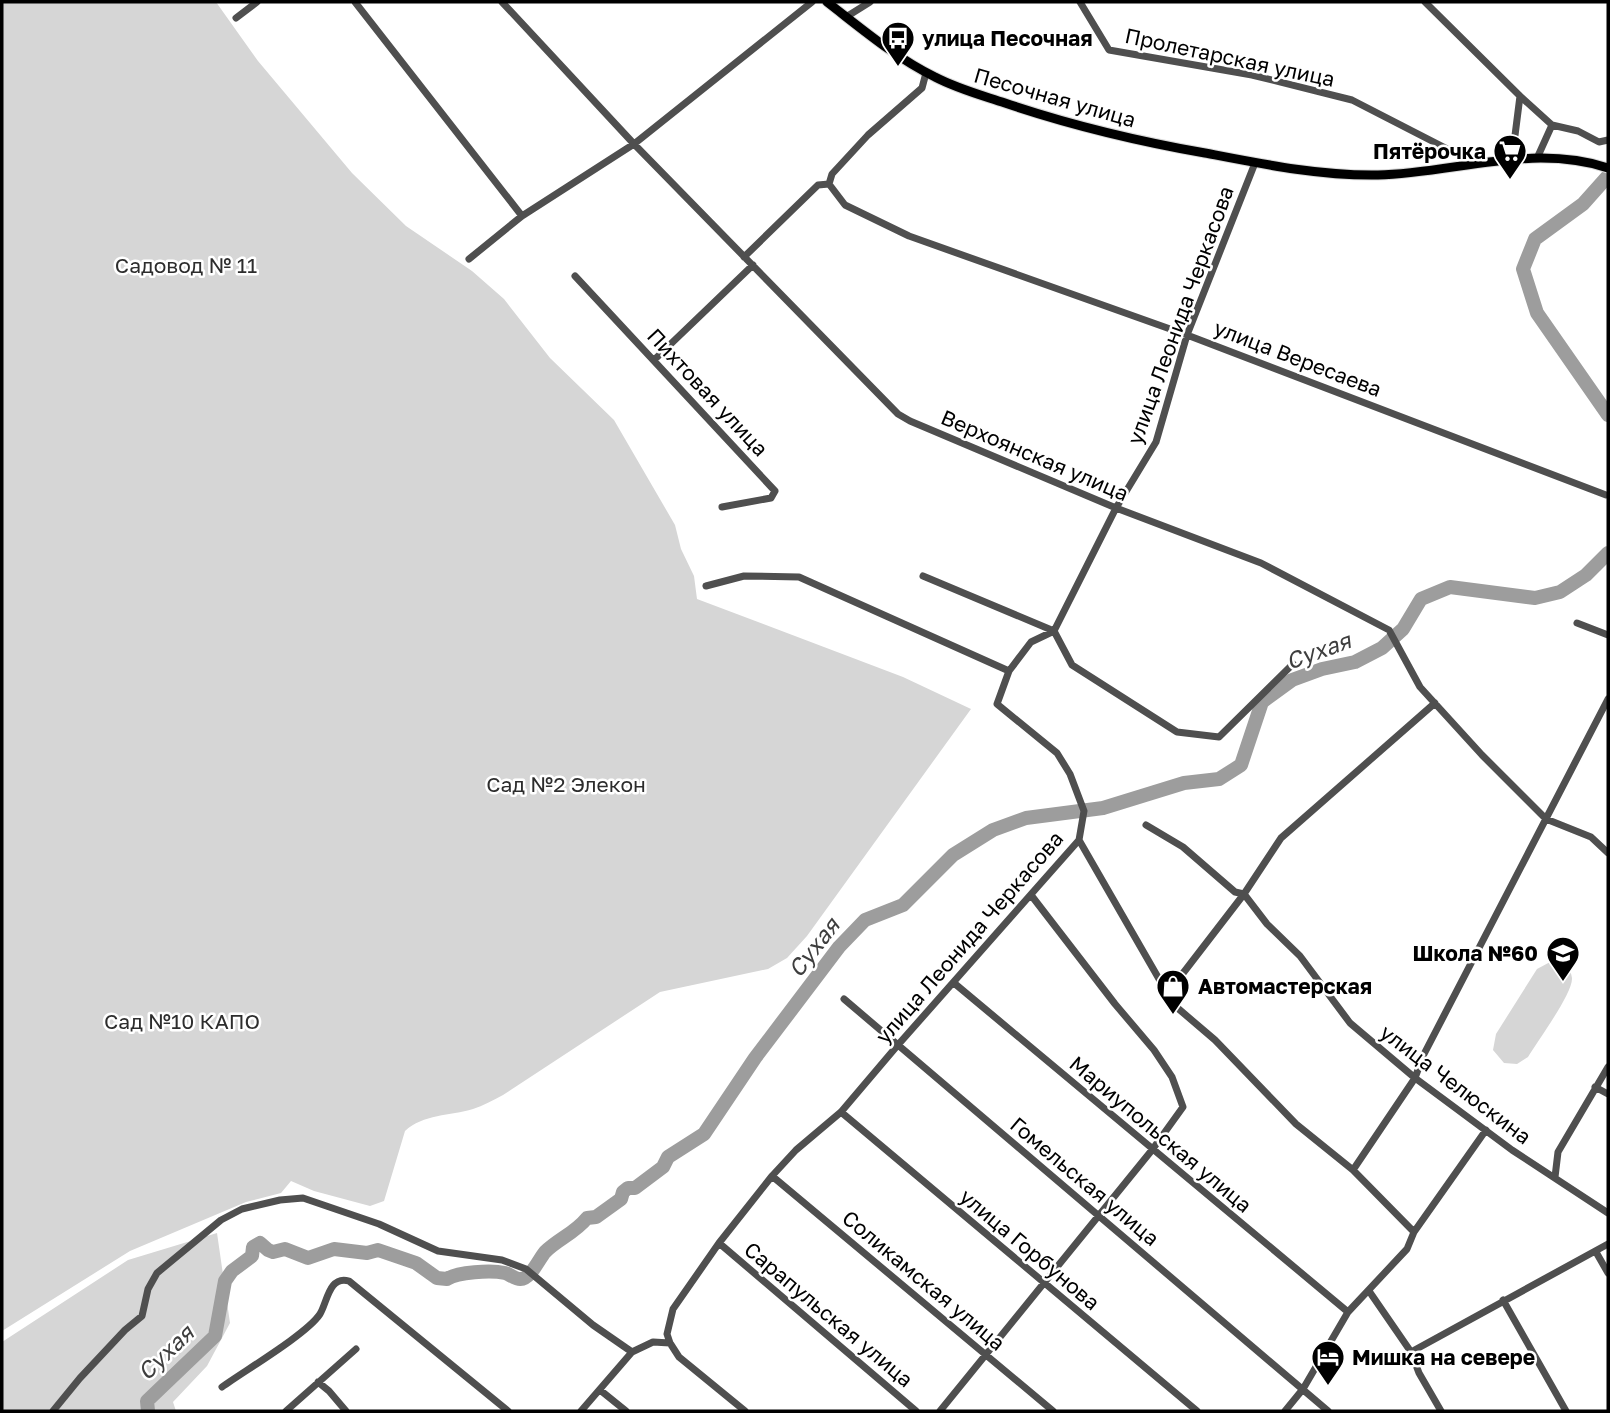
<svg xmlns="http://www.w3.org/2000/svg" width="1610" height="1413" font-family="'Golos Text',sans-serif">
  <rect width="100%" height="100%" fill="#fff"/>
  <!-- green -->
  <path fill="#d6d6d6" d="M 2,2 L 216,2 L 258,61 L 352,173 L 406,226 L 472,271 L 504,299 L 550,358 L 614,420 L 675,525 L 681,549 L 694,576 L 697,599 L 903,677 L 971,709 L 807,936 L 787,958 L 768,969 L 660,992 L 503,1095 C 493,1100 483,1106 473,1109 C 450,1116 423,1114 405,1131 L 384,1201 L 370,1206 L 314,1191 L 291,1181 L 281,1193 L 246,1202 L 130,1251 L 2,1331 Z
    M 1552,961 C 1562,962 1571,967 1572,978 C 1573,993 1537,1042 1528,1057 L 1517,1064 L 1504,1063 L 1493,1050 L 1496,1034 L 1537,969 Z
    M 217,1233 L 230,1323 L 207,1366 L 173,1402 L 176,1411 L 2,1411 L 2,1342 L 128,1260 Z"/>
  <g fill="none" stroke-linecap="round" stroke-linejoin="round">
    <!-- river -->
    <path stroke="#9d9d9d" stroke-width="14" d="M 1608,176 L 1583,204 L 1535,239 L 1523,269 L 1537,313 L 1608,415
      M 148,1411 L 147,1401 L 215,1336 L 225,1281 L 232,1271 L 252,1256 L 253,1247 L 260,1243 L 268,1250 L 273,1252 L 285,1249 L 308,1258 L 334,1249 L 367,1253 L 378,1250 L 416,1263 L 437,1278 L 447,1279 C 457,1272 491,1270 505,1273 C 509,1274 515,1279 520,1279 C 530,1280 539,1259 545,1252 C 558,1239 575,1233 587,1218 L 596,1217 L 621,1199 L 623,1192 L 628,1188 L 635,1188 L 663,1167 L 668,1157 L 704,1134 L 755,1058 L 839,947 L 865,920 L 903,905 L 953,855 L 993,830 L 1026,818 L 1103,808 L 1184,783 L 1219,779 L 1241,765 L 1262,702 L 1292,680 L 1322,669 L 1355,662 L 1382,648 L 1403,629 L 1421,599 L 1450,587 L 1535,598 L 1560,592 L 1586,575 L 1608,553"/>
    <defs>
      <path id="major" d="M 827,2 C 862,29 896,58 935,77 C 958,89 981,95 1005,103 C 1070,125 1137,141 1205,153 C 1262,164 1320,176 1378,175 C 1455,173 1532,143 1608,168"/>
    </defs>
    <!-- major casing -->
    <use href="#major" stroke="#dbdbdb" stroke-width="11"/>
    <!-- minor -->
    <path stroke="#4f4f4f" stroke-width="7" d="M 355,2 L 522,216
      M 502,2 L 634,144 L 898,414 L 910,421 L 1116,508 L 1261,563 L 1389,630 L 1420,687 L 1482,755 L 1546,819 L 1591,837 L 1608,853
      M 1080,2 L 1109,50 L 1252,75 L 1352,100 L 1461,156 L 1463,165
      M 1425,2 L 1520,96 L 1512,159
      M 846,17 L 870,2
      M 236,18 L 257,2
      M 1520,96 L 1552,125 L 1578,131 L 1599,142 L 1608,140
      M 1538,156 L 1552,125
      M 829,184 L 845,205 L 909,236 L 1187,335 L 1606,495
      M 744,257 L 818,185 L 829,184 L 832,174 L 868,135 L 922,88 L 926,73
      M 469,259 L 522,216 L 634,144 L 812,2
      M 575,276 L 775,491 L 771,498 L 722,507
      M 654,360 L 753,265
      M 923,576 L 1054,631 L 1072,665 L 1177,732 L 1219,737 L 1293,664
      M 706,586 L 744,576 L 799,577 L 1009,671
      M 1577,623 L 1608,635
      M 1146,825 L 1183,847 L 1235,892 L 1244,894 L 1267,924 L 1300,956 L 1350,1023 L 1415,1078 L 1512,1150 L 1608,1213
      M 1079,840 L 1174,1005 L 1215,1040 L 1296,1124 L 1353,1170 L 1414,1232
      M 954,983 L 1348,1312
      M 1167,994 L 1244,894 L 1281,838 L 1435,703
      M 844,999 L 1328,1411
      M 1595,1087 L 1608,1094
      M 841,1112 L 1197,1411
      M 1353,1170 L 1415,1078 L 1423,1056 L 1608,699
      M 772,1176 L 1053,1411
      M 1555,1177 L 1558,1152 L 1608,1067
      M 719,1243 L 916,1411
      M 1596,1252 L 1608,1273
      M 1369,1291 L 1411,1352 L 1419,1373 L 1441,1411
      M 1503,1300 L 1566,1411
      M 1411,1352 L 1608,1244
      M 318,1382 L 329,1391 L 346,1411
      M 222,1387 C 244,1371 307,1334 320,1314 C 327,1303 329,1275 349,1281 L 508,1411
      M 600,1390 L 626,1411
      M 53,1411 L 80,1378 L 125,1330 L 142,1316 L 148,1289 L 157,1273 L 221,1220 L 242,1209 L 280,1200 L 303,1198 L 379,1224 L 438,1251 L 502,1260 L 526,1269 L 593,1325 L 632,1352
      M 286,1411 L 356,1349
      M 581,1411 L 632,1352 L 653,1342 L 670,1343
      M 745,1411 L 679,1357 L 670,1343 L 667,1334 L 673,1309 L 719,1243 L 772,1176 L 796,1150 L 841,1112 L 897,1046 L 1079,840 L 1084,811 L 1070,774 L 1057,753 L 997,704 L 1009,671 L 1031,642 L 1054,631 L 1116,508 L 1156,442 L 1187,335 L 1255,163
      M 940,1411 L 1152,1150 L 1183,1107 L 1172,1077 L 1154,1050 L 1115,1004 L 1031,895
      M 1285,1411 L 1303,1389 L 1348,1312 L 1407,1249 L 1414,1232 L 1486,1130"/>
    <!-- major -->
    <use href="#major" stroke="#000" stroke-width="9"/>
  </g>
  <!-- icons -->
  <defs>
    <symbol id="bus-pin" viewBox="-11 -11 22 30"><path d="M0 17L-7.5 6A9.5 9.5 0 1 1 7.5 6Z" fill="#000" stroke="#fff"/><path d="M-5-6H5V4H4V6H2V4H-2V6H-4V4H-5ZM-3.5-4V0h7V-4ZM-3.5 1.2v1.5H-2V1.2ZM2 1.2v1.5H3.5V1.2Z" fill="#fff"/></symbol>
    <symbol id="supermarket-pin" viewBox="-11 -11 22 30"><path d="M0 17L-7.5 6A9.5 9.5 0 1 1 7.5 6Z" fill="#000" stroke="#fff"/><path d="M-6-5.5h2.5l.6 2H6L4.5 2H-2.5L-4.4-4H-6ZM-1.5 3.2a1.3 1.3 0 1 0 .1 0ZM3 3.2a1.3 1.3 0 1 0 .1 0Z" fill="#fff"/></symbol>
    <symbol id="school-pin" viewBox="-11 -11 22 30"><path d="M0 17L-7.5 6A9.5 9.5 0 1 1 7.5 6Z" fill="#000" stroke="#fff"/><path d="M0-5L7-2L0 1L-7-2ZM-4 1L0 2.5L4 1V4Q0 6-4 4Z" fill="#fff"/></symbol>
    <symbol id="shop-pin" viewBox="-11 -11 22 30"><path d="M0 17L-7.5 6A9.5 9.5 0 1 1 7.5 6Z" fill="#000" stroke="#fff"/><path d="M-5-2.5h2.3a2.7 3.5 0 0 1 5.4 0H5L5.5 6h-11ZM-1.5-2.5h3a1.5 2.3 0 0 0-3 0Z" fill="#fff"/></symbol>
    <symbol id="hotel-pin" viewBox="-11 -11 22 30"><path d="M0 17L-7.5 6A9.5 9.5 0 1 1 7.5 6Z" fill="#000" stroke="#fff"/><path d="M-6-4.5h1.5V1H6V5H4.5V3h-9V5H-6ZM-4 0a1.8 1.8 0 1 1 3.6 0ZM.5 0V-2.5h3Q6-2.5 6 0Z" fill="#fff"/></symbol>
  </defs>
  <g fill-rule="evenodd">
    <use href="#bus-pin" x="879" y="19" width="38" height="52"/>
    <use href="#supermarket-pin" x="1491" y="132" width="38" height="52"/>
    <use href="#school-pin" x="1544" y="934" width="38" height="52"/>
    <use href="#shop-pin" x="1154" y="967" width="38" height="52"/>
    <use href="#hotel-pin" x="1309" y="1338" width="38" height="52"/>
  </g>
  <g text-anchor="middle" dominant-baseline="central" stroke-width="5" stroke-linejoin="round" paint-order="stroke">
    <!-- poi labels -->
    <g font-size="21" font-weight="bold" fill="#000" stroke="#fff" text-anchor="start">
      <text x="922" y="38">улица Песочная</text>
      <text x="1486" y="151" text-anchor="end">Пятёрочка</text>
      <text x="1538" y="953" text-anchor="end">Школа №60</text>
      <text x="1198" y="986">Автомастерская</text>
      <text x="1352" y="1357">Мишка на севере</text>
    </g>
    <!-- street labels -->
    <g font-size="21" fill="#000" stroke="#fff">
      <text transform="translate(1230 57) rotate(12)">Пролетарская улица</text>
      <text transform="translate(1055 97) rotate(16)">Песочная улица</text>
      <text transform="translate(1180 315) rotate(-70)">улица Леонида Черкасова</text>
      <text transform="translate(1298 358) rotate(21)">улица Вересаева</text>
      <text transform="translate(708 392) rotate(47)">Пихтовая улица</text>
      <text transform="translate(1035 455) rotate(23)">Верхоянская улица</text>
      <text transform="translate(969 937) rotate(-49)">улица Леонида Черкасова</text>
      <text transform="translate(1456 1084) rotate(37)">улица Челюскина</text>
      <text transform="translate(1161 1134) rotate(40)">Мариупольская улица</text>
      <text transform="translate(1085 1181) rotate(40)">Гомельская улица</text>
      <text transform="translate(1030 1249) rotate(40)">улица Горбунова</text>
      <text transform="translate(924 1280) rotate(40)">Соликамская улица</text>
      <text transform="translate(829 1314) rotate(40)">Сарапульская улица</text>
    </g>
    <!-- park labels -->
    <g font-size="21" fill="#2d2d2d" stroke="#fff">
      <text x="186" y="265">Садовод № 11</text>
      <text x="566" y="784">Сад №2 Элекон</text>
      <text x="182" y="1021">Сад №10 КАПО</text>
    </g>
    <!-- water labels -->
    <g font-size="23" font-style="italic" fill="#3e3e3e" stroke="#fff">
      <text transform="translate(1318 650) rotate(-20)">Сухая</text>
      <text transform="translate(813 947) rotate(-52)">Сухая</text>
      <text transform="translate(165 1352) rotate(-44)">Сухая</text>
    </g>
  </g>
  <!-- border -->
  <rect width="1610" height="1413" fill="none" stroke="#000000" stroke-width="7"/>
</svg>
